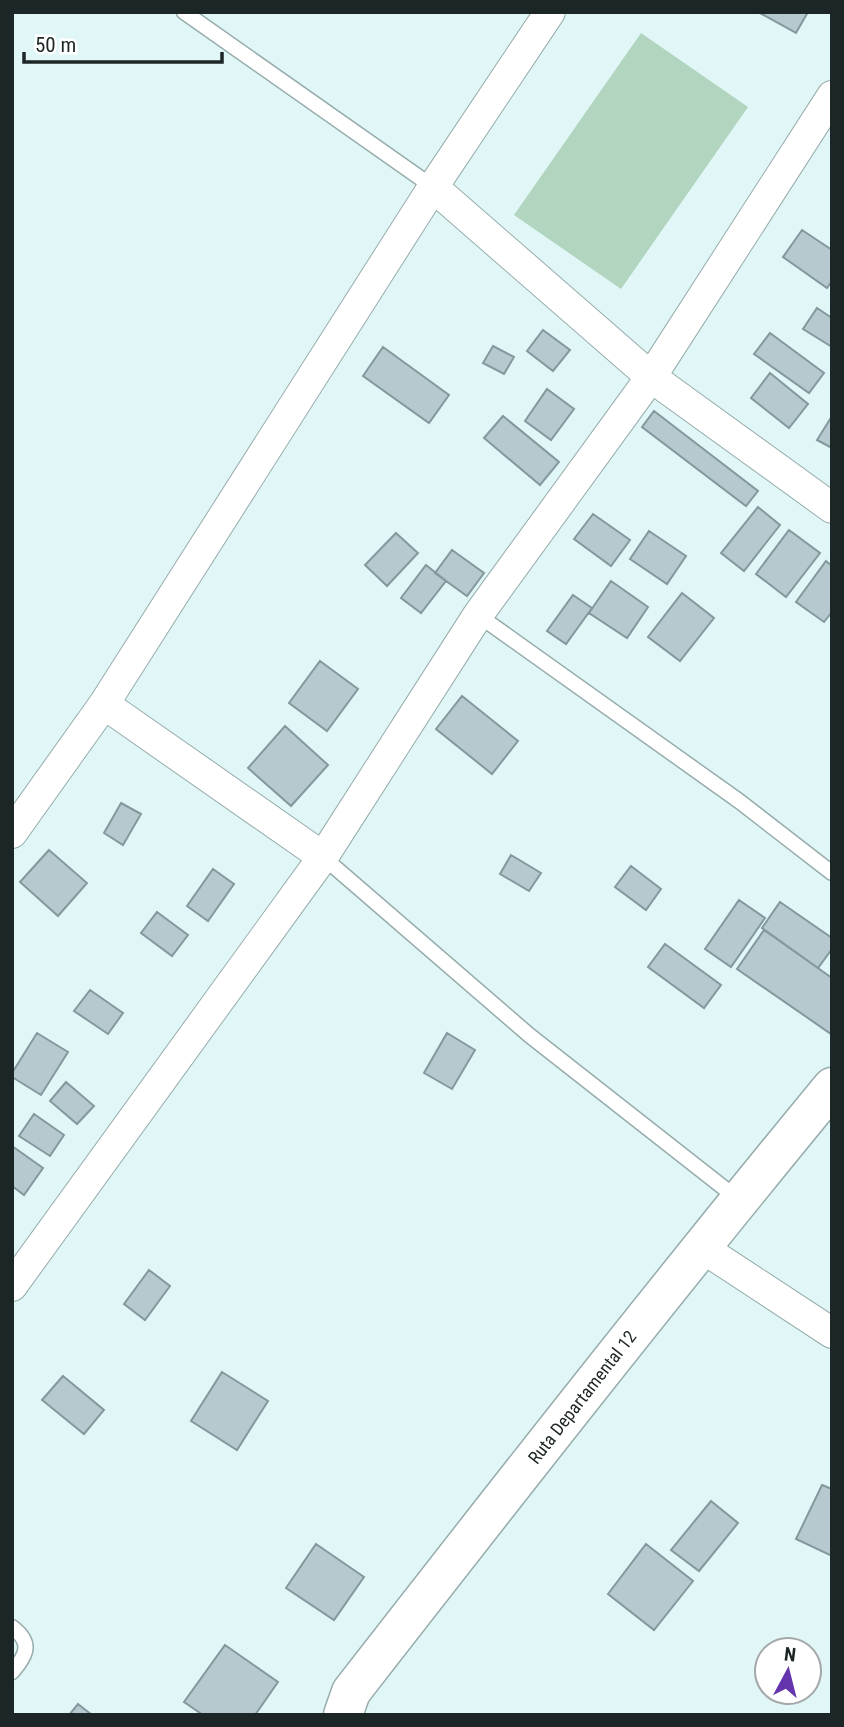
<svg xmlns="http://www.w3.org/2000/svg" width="844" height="1727" font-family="'Roboto Condensed',sans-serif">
  <rect width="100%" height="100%" fill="#e1f7f7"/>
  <!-- green -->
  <path fill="#b2d5bf" d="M 641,33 L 748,107 L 621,289 L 514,215 Z"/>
  <!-- building -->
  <path fill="#b5c9cf" stroke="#84989d" stroke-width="2" d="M 758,12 L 808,12 L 796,33 Z
    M 802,230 L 832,250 L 832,281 L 827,288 L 783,257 Z
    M 817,308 L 832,318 L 832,347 L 803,329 Z
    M 543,330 L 570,350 L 553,371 L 527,351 Z
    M 770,333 L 824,373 L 809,393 L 754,354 Z
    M 493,346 L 514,357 L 504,374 L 483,363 Z
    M 383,347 L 449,395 L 429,423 L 363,376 Z
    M 770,373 L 808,404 L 789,428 L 751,398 Z
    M 547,389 L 574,409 L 551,440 L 525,421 Z
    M 654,411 L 758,491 L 746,506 L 642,427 Z
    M 503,416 L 559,462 L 540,485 L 484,438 Z
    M 832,416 L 832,448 L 817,440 Z
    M 758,507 L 780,525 L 744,571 L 721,553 Z
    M 593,514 L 630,540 L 611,566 L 574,539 Z
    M 789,530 L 820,553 L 786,597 L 756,574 Z
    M 649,531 L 686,556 L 667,584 L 630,559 Z
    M 396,533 L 418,553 L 387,586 L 365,565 Z
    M 452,550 L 484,573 L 467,596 L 435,573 Z
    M 826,561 L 832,566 L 832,612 L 824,622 L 796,602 Z
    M 426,565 L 446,581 L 421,613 L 401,598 Z
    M 611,581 L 648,607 L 627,638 L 589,613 Z
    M 682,593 L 714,618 L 680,661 L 648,637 Z
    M 573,595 L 592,608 L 566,644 L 547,631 Z
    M 320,661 L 358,689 L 327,731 L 289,703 Z
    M 462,696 L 518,741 L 492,774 L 436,729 Z
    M 285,726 L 328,765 L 291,806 L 248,768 Z
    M 121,803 L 141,814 L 123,845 L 104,833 Z
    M 49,850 L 87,883 L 58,916 L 20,882 Z
    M 511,855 L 541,873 L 529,891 L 500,874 Z
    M 631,866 L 661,889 L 646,910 L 615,887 Z
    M 213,869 L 234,884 L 208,921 L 187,906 Z
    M 739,900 L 765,918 L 731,967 L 705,949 Z
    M 780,902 L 832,938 L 832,949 L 818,968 L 762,928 Z
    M 157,912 L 188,935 L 172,956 L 141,933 Z
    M 764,930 L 832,978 L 831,1034 L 737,969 Z
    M 665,944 L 721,985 L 704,1008 L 648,967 Z
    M 90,990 L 123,1013 L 108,1034 L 74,1011 Z
    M 37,1033 L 68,1052 L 41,1095 L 12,1077 L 12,1073 Z
    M 447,1033 L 475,1050 L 452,1089 L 424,1073 Z
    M 66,1082 L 94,1106 L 77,1124 L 50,1101 Z
    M 34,1114 L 64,1135 L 50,1156 L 19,1136 Z
    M 12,1146 L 43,1168 L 24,1195 L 12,1186 Z
    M 149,1270 L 170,1286 L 145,1320 L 124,1304 Z
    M 222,1372 L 268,1401 L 237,1450 L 191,1421 Z
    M 63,1376 L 104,1410 L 84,1434 L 42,1400 Z
    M 822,1485 L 832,1489 L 832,1556 L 796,1539 Z
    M 711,1501 L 738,1523 L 699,1571 L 671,1550 Z
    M 316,1544 L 364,1577 L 334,1620 L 286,1588 Z
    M 646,1544 L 693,1581 L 654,1630 L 608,1594 Z
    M 225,1645 L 278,1682 L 255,1715 L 203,1715 L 184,1702 Z
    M 78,1704 L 92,1715 L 69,1715 Z"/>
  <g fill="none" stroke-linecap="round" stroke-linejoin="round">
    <defs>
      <path id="service" d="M 184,12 L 433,187
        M 478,615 L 739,801 L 832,873
        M 323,857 L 529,1035 L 738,1199
        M 12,1627 C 32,1642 28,1654 12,1672"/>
      <path id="minor" d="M 433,187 L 651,377 L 832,508
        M 104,704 L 323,857
        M 12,833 L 104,704 L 433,187 L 550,12
        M 701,1247 L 832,1333
        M 12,1286 L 323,857 L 478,615 L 651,377 L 832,96"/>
      <path id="secondary" d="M 343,1715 L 351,1692 C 509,1489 668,1286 832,1087"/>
    </defs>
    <!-- service casing -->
    <use href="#service" stroke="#97acac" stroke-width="17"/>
    <!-- minor casing -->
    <use href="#minor" stroke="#97acac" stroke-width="32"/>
    <!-- secondary casing -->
    <use href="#secondary" stroke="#97acac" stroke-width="41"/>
    <!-- service -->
    <use href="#service" stroke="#fff" stroke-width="14"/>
    <!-- minor -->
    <use href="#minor" stroke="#fff" stroke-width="30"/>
    <!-- secondary -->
    <use href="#secondary" stroke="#fff" stroke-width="38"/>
  </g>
  <g text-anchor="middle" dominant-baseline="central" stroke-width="5" stroke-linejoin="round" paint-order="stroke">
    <!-- street labels -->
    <g font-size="18" fill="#1d2626" stroke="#fff">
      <text transform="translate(582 1397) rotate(-52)">Ruta Departamental 12</text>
    </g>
  </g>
  <!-- border -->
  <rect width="844" height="1727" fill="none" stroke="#1d2626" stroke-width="28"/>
  <!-- north arrow -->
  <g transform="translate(788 1671) rotate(7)"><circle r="33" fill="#ffffff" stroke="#a5a8a8" stroke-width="2"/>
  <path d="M0-5L12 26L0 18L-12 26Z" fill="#6334ac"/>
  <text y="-10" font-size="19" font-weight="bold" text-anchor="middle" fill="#1d2626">N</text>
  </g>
  <!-- scale -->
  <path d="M24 52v10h198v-10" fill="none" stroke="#1d2626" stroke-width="3.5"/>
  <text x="35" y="52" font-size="21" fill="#1d2626" stroke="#ffffff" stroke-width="5" paint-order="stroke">50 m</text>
</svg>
